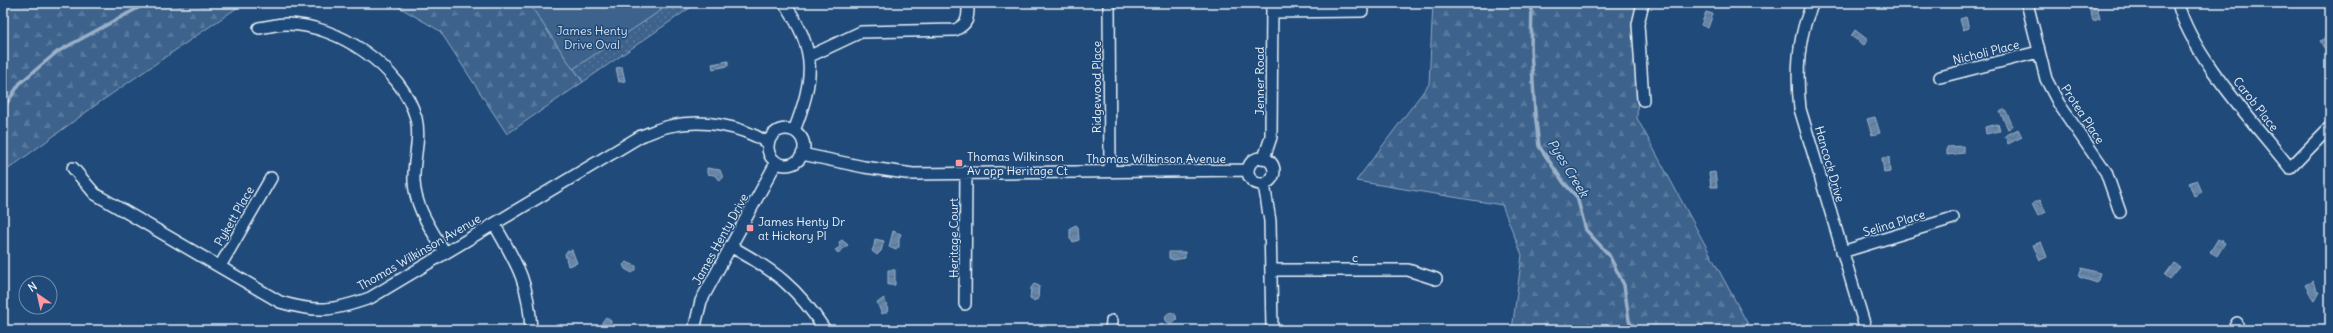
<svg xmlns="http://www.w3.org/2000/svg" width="2333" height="333" font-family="Delius,sans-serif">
  <defs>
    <pattern id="forest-firs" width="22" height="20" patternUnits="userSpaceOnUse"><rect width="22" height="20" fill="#3c628c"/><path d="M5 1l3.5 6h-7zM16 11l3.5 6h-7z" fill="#58799d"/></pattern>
    <pattern id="park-dots" width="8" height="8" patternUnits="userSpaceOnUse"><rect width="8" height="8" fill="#3c628c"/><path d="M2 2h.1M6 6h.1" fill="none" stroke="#58799d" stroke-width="1.8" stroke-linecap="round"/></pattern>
    <pattern id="water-waves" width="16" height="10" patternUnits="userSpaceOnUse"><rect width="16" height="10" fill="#6685a7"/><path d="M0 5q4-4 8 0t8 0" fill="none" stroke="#596d82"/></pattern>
  </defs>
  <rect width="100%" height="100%" fill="#1f4a7a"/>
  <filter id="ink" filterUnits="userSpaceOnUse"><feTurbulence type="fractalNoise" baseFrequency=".025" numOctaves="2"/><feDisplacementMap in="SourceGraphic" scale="8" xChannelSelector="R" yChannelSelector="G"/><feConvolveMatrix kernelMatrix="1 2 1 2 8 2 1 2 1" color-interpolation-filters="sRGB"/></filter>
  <g filter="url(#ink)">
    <!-- forest -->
    <path fill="url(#forest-firs)" stroke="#92aac2" d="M 3,3 L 244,3 L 100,102 L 3,173 Z
      M 392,3 L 530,3 L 583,82 L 507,134 L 440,31 Z
      M 1433,3 L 1641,3 L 1637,118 L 1751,330 L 1512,330 L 1522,255 L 1502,205 L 1356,181 L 1429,84 Z"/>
    <!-- park -->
    <path fill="url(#park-dots)" stroke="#92aac2" d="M 530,3 L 697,3 L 583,82 Z"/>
    <!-- garden -->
    <path fill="#3c628c" stroke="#92aac2" d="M 529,3 L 672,3 L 573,69 Z"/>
    <!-- water -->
    <path fill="url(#water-waves)" stroke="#9ab0c7" d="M 2088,3 L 2096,3 L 2100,19 L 2093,21 Z
      M 1706,12 L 1713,14 L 1708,28 L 1701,25 Z
      M 1966,17 L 1969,28 L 1963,30 L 1960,19 Z
      M 1855,30 L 1868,40 L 1864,45 L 1851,36 Z
      M 2330,36 L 2330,44 L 2324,48 L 2320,41 Z
      M 728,61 L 728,66 L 713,69 L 712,64 Z
      M 622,67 L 625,81 L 619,82 L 616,68 Z
      M 2005,109 L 2013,126 L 2008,129 L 2000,112 Z
      M 1875,117 L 1880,133 L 1872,135 L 1867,119 Z
      M 1998,124 L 2000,131 L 1986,134 L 1985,127 Z
      M 2018,129 L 2022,137 L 2008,144 L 2005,136 Z
      M 1963,146 L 1964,153 L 1947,155 L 1947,147 Z
      M 1889,157 L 1890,172 L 1884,173 L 1882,158 Z
      M 707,168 L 720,170 L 723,178 L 720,180 L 714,175 L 707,174 Z
      M 1715,172 L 1717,187 L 1711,187 L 1709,173 Z
      M 2197,180 L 2202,192 L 2194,196 L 2189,183 Z
      M 2040,200 L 2046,212 L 2038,216 L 2032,204 Z
      M 1076,225 L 1078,227 L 1079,240 L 1073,242 L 1070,239 L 1070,228 Z
      M 893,231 L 901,234 L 899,239 L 899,247 L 896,250 L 889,247 Z
      M 875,239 L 884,241 L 881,251 L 877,255 L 872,251 L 874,246 Z
      M 2218,239 L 2225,243 L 2217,256 L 2210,252 Z
      M 842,240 L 848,245 L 838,253 L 835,250 L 840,247 L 839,242 Z
      M 2041,242 L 2047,257 L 2040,260 L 2033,245 Z
      M 572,250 L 577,263 L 568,266 L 565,254 L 567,251 Z
      M 1169,252 L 1185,252 L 1185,258 L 1173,260 L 1169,258 Z
      M 626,262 L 636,266 L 636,270 L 632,273 L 625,269 L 623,265 Z
      M 2174,263 L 2180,267 L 2170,279 L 2165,275 Z
      M 2082,268 L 2100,273 L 2097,283 L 2079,277 Z
      M 888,270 L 895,270 L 895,285 L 888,285 Z
      M 2313,281 L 2316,291 L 2319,292 L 2314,301 L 2305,285 Z
      M 1034,284 L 1039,286 L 1038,299 L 1033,301 L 1030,299 L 1031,288 Z
      M 884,298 L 888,309 L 887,312 L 882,314 L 877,303 Z
      M1165.5 318a5.5 5.5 0 1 1 11 0a5.5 5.5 0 1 1-11 0Z
      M 606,317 L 611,321 L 610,330 L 603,330 L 602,322 Z"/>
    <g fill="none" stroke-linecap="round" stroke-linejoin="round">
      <!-- stream -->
      <path stroke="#9ab0c7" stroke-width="3.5" d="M 1532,3 L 1531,50 L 1535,113 L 1539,146 L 1564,183 L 1577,197 L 1586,230 L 1609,255 L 1624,285 L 1629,320 L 1633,330
        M 3,109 L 20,83 L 57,52 L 147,3"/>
      <defs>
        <path id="minor" d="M 784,3 C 818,50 814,79 794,131
          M 1109,3 L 1110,171
          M 1813,3 C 1797,36 1796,73 1800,109 L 1866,330
          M 2027,3 L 2046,79 L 2059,104 L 2106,172 L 2120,212
          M 2178,3 C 2190,54 2256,125 2290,168 L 2330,127
          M 1272,12 L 1362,11
          M 259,28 C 267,27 277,24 286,24 C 337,24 402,67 416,118 C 421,139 413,160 414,181 C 415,208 432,230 445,253
          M 810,56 L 861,32 L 955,30 C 969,23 968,18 968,3
          M 1940,77 L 2038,52
          M 1643,100 L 1638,24 L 1643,3
          M768 147a18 18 0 1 1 36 0a18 18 0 1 1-36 0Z
          M 802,154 L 864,167 L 913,174 L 1247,170
          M1248 171a13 13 0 1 1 26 0a13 13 0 1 1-26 0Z
          M 1264,158 L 1271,137 L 1272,3
          M 73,168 L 95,194 L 280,302 C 317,313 333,311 370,298 L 641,136 C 650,133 660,128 670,126 C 702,119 740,125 768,143
          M 1264,184 L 1270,221 L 1272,330
          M 494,224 C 517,264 529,282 531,330
          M 730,246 C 774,270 797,287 825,330
          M 1842,252 L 1953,218
          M 220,266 L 271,178
          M 1272,270 L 1408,270 L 1436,279
          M 965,304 L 966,172
          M 694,330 L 701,301 L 776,163
          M 1111,330 L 1112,321
          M 2233,330 L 2237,323"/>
      </defs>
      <!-- minor casing -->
      <use href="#minor" stroke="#e8f1f8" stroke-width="14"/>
      <!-- minor -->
      <use href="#minor" stroke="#1f4a7a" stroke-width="11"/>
    </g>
  </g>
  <!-- markers -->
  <g fill="#ff9aa2" stroke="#1f4a7a" stroke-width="1.5">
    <rect x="955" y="159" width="8" height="8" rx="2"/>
    <rect x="746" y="224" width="8" height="8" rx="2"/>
  </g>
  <g text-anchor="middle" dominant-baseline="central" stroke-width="3" stroke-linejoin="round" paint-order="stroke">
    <!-- park labels -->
    <g font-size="12" fill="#d7e3ed" stroke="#1f4a7a">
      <text x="592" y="30">James Henty<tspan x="592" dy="14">Drive Oval</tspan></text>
    </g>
    <!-- street labels -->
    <g font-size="12" fill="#e8f1f8" stroke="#1f4a7a">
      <text transform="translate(1986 52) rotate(-14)">Nicholi Place</text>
      <text transform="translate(1259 81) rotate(-90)">Jenner Road</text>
      <text transform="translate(1096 87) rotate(-90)">Ridgewood Place</text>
      <text transform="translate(2256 104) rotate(52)">Carob Place</text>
      <text transform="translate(2083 114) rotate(57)">Protea Place</text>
      <text x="1156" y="158">Thomas Wilkinson Avenue</text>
      <text transform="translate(1830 164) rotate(74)">Hancock Drive</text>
      <text transform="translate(234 216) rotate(-60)">Pykett Place</text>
      <text transform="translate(1894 223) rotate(-17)">Selina Place</text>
      <text transform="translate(953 238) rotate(-90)">Heritage Court</text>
      <text transform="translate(720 239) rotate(-61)">James Henty Drive</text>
      <text transform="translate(419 252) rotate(-30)">Thomas Wilkinson Avenue</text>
      <text x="1355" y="257">c</text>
    </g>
    <!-- poi labels -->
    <g font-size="12" fill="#e8f1f8" stroke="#1f4a7a" text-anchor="start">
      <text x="967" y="156">Thomas Wilkinson<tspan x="967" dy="14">Av opp Heritage Ct</tspan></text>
      <text x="758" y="221">James Henty Dr<tspan x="758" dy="14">at Hickory Pl</tspan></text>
    </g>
    <!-- water labels -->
    <g font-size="13" font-style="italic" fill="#d4e1ec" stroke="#1f4a7a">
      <text transform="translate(1568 168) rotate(58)">Pyes Creek</text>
    </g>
  </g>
  <!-- margin -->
  <rect width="2333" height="333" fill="none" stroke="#1f4a7a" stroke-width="16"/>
  <rect x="8" y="8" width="2317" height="317" fill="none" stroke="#e8f1f8" stroke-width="1.5" filter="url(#ink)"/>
  <!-- north arrow -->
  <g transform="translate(38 295) rotate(326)"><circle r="19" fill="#1f4a7a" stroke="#6f8dac"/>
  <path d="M0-3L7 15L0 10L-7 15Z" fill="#ff9aa2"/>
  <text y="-6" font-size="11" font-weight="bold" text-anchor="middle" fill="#e8f1f8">N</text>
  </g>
</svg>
